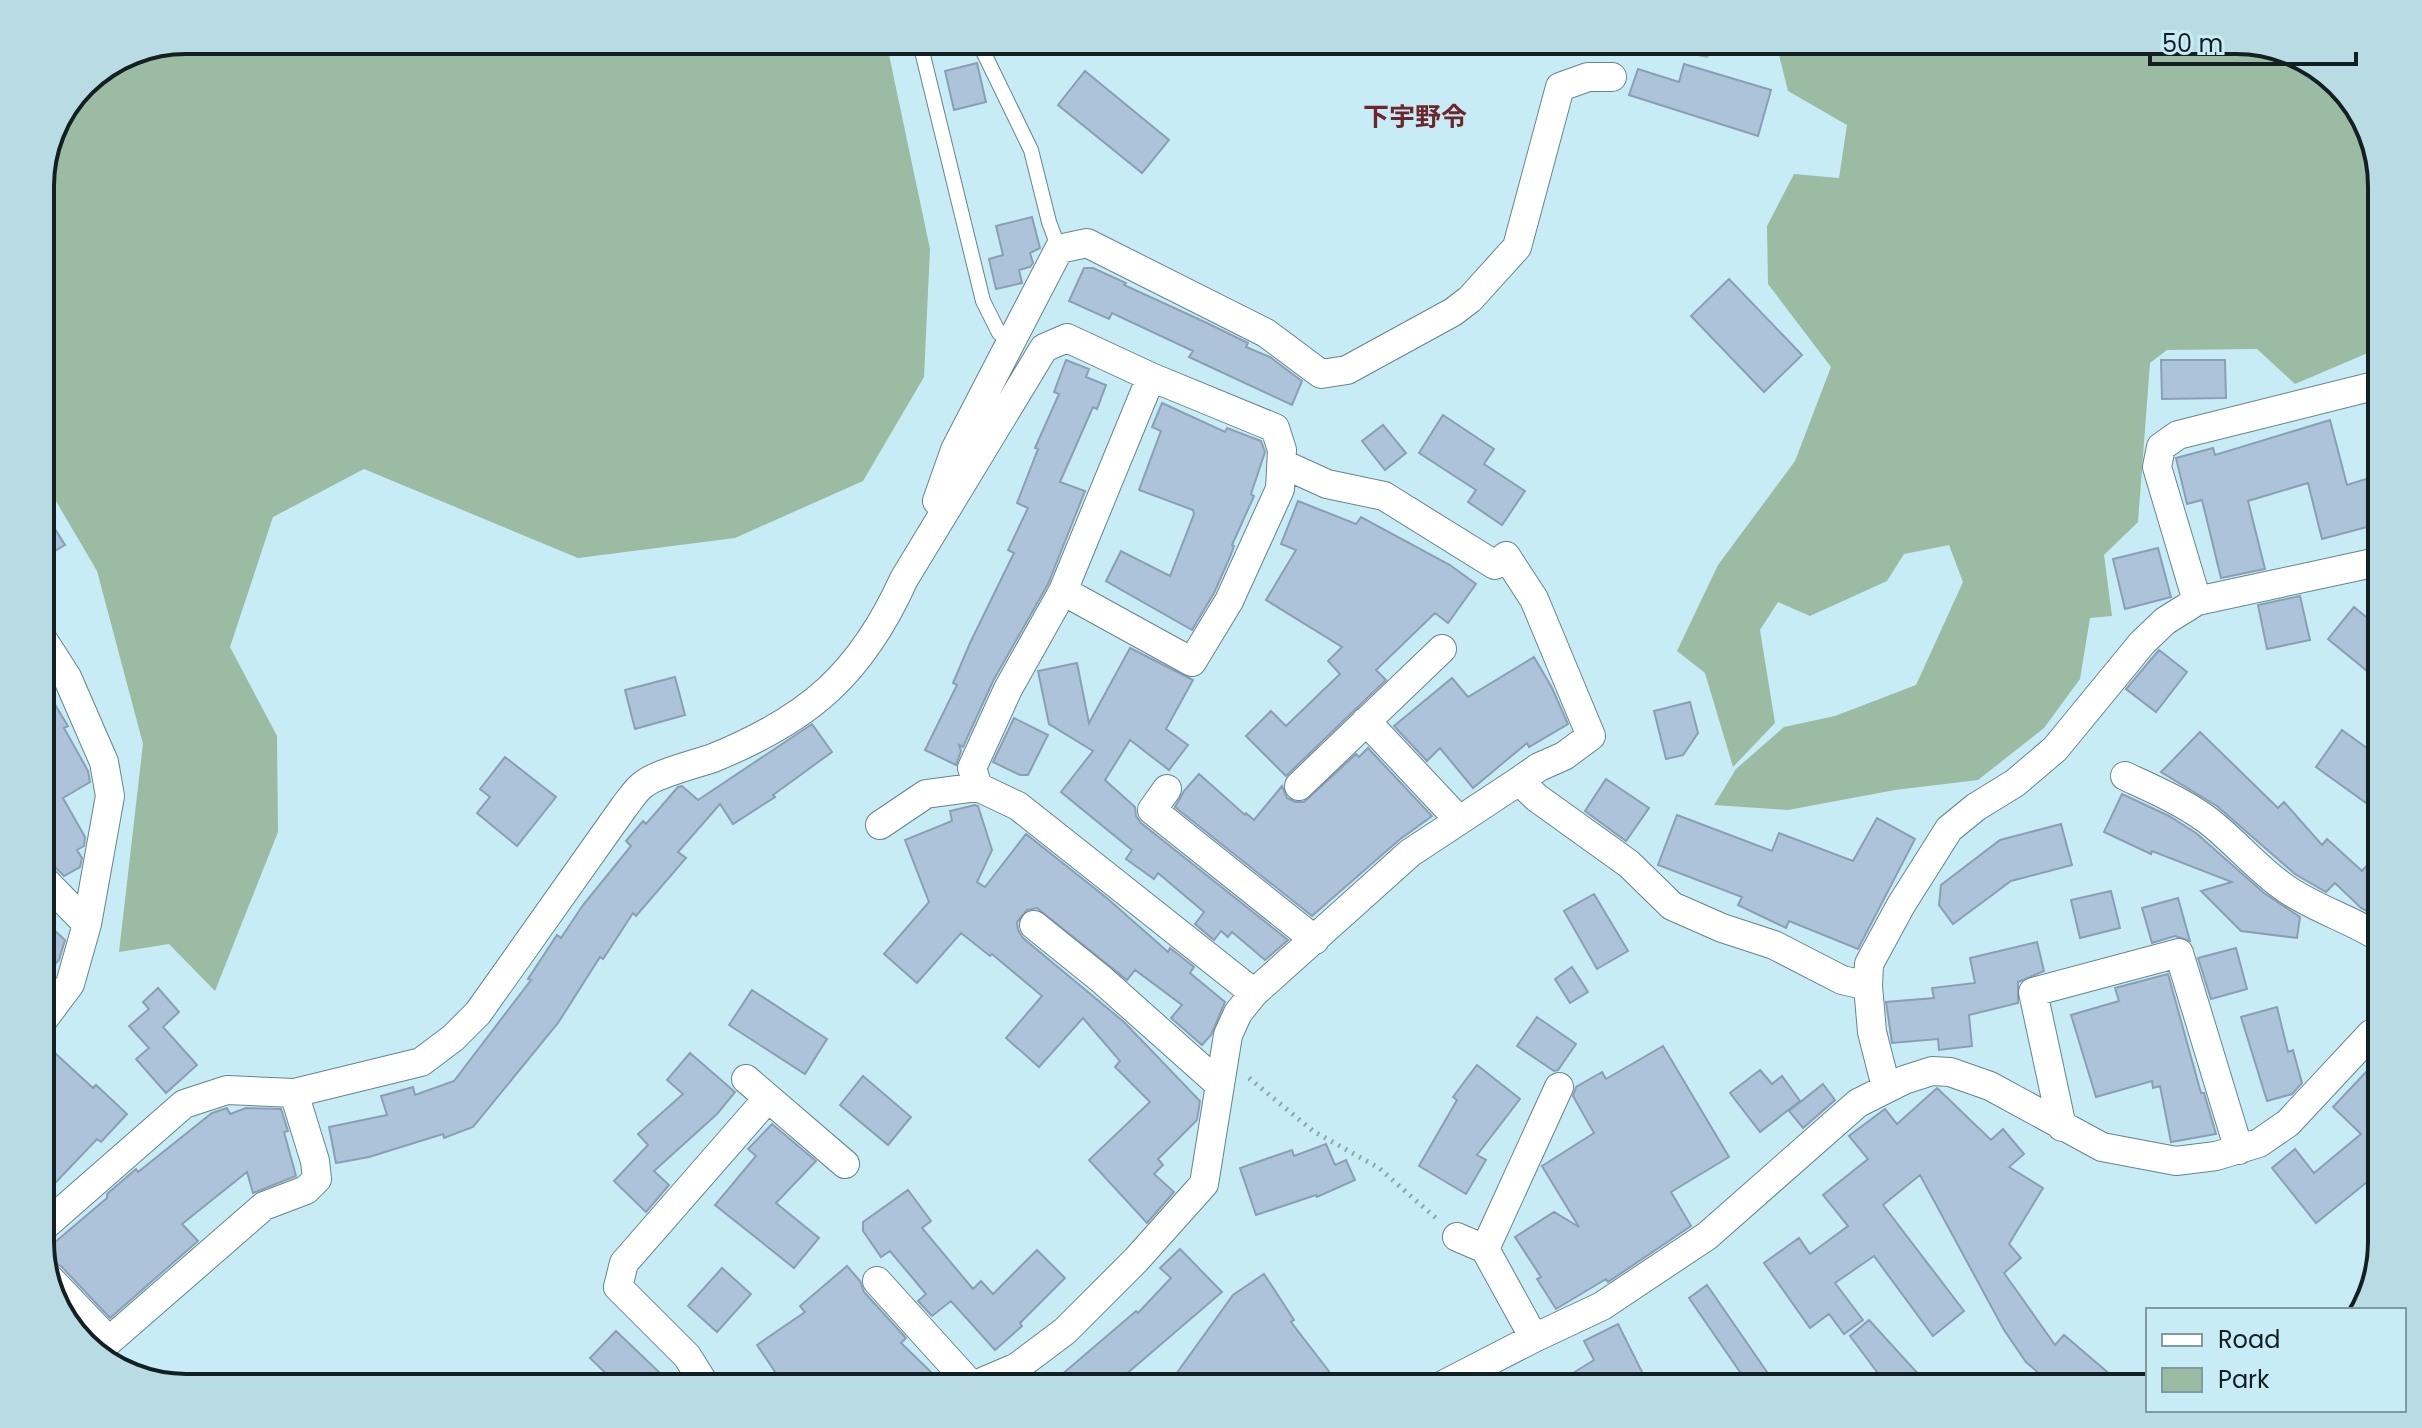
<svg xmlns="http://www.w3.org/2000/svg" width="2422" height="1428" font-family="Poppins,'Noto Sans JP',sans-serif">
  <rect width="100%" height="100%" fill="#c8ecf5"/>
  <!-- green -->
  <path fill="#9bbba2" d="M 186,40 L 882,40 L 888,50 L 930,249 L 924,377 L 863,481 L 735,538 L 578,558 L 364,469 L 273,517 L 230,647 L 277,736 L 278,832 L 215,991 L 169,944 L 119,952 L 143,744 L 97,571 L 53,496 L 40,494 L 40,177 L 83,82 L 131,51 Z
    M 1627,40 L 1724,40 L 1707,58 Z
    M 1755,40 L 2236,40 L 2309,60 L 2359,110 L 2369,210 L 2382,242 L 2382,342 L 2370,352 L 2295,384 L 2257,349 L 2167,350 L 2150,363 L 2138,522 L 2104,555 L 2112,616 L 2090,618 L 2080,679 L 2044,728 L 1978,780 L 1895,790 L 1788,810 L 1714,805 L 1736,769 L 1784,727 L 1835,716 L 1916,685 L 1963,582 L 1949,545 L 1904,554 L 1887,581 L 1810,616 L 1778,602 L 1760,630 L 1775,723 L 1733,767 L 1705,673 L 1677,651 L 1718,565 L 1795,461 L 1831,367 L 1768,284 L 1767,226 L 1794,174 L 1839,178 L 1847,125 L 1788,91 L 1777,47 Z"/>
  <!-- building -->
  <path fill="#adc3d9" stroke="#8a9fb5" stroke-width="2" d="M 977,63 L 986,102 L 954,110 L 945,71 Z
    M 1684,64 L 1771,90 L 1758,136 L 1629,95 L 1638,69 L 1679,82 Z
    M 1085,71 L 1169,140 L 1142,173 L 1058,105 Z
    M 1032,217 L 1040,248 L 1030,253 L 1033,263 L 1030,267 L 1019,270 L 1022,283 L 996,289 L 989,259 L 1003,255 L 996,226 Z
    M 1084,268 L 1093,268 L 1126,283 L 1124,285 L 1207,323 L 1248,343 L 1246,347 L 1270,357 L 1302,381 L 1292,405 L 1189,357 L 1193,351 L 1112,313 L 1109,319 L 1069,301 Z
    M 1729,279 L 1802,355 L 1764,392 L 1691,316 Z
    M 1066,360 L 1089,369 L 1086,377 L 1106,385 L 1097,409 L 1093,407 L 1060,482 L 1085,491 L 1048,584 L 993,681 L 963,747 L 959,745 L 961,751 L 956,765 L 925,750 L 957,685 L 953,683 L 970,643 L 1014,553 L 1008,550 L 1028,508 L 1017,503 L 1038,449 L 1035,448 L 1059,394 L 1054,392 Z
    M 2161,360 L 2225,360 L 2226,398 L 2162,399 Z
    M 1162,403 L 1225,432 L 1227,428 L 1261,441 L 1265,452 L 1251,494 L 1254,496 L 1232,545 L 1234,546 L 1230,557 L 1214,593 L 1192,630 L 1106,581 L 1121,551 L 1170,576 L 1194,514 L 1193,510 L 1139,490 L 1161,431 L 1152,427 Z
    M 1443,415 L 1494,449 L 1484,464 L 1525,491 L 1502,525 L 1468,502 L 1476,490 L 1419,453 Z
    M 2330,420 L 2347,485 L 2382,474 L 2382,523 L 2322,539 L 2308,483 L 2248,501 L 2265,569 L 2221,578 L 2202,500 L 2187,504 L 2176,458 L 2213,448 L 2215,455 Z
    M 1383,425 L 1406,453 L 1385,470 L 1362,441 Z
    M 1298,501 L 1356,524 L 1361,517 L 1450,565 L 1476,584 L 1448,623 L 1435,613 L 1376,670 L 1386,680 L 1286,776 L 1246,736 L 1271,711 L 1286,726 L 1340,674 L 1328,661 L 1342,647 L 1266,600 L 1296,550 L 1281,544 Z
    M 40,505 L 65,545 L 40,560 Z
    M 2158,548 L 2171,597 L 2125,609 L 2113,559 Z
    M 2300,596 L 2310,640 L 2267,649 L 2258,605 Z
    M 2354,607 L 2382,630 L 2382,663 L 2372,675 L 2328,639 Z
    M 1130,648 L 1193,680 L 1166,729 L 1188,745 L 1169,770 L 1130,740 L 1105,780 L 1135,807 L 1136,816 L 1141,823 L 1288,940 L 1265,960 L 1232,932 L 1228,937 L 1221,931 L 1214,940 L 1195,924 L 1204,912 L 1158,873 L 1154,879 L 1126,859 L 1132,850 L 1061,792 L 1093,751 L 1049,724 L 1038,671 L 1077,663 L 1089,723 Z
    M 2159,650 L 2187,672 L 2156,712 L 2126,689 Z
    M 1534,657 L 1552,688 L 1568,724 L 1529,747 L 1527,743 L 1473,788 L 1440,748 L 1427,761 L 1394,726 L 1452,678 L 1468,697 Z
    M 675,677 L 685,715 L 635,729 L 625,690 Z
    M 40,680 L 68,726 L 64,728 L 88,771 L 90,782 L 63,798 L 85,837 L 84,846 L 77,850 L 82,858 L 80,867 L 64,876 L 52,864 L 40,859 Z
    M 1690,702 L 1698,733 L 1683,755 L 1666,759 L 1654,711 Z
    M 1014,718 L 1048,735 L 1028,775 L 1020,775 L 993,762 Z
    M 812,724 L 832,752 L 773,795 L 775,797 L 733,824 L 720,804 L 678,852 L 686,858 L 636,916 L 633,913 L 603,959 L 600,957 L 558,1023 L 473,1127 L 444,1138 L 443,1134 L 369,1157 L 336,1163 L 329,1127 L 387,1115 L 381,1096 L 413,1087 L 415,1095 L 454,1081 L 531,980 L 528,979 L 557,935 L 561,938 L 583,905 L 631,846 L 626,841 L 643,821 L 646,824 L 678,787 L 682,786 L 698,800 Z
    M 2342,730 L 2382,759 L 2382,787 L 2369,805 L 2316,767 Z
    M 2200,732 L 2278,808 L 2284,802 L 2322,845 L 2327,839 L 2362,871 L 2369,863 L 2382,876 L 2382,919 L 2361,908 L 2335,883 L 2326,892 L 2295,874 L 2217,806 L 2161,772 Z
    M 1368,748 L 1432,816 L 1399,840 L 1312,916 L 1175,807 L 1184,791 L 1199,774 L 1245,815 L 1246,813 L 1254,820 L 1282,786 L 1287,798 L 1295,802 L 1304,802 L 1356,754 L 1359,757 Z
    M 505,757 L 556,797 L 517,846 L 477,813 L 490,797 L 480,789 Z
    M 1606,779 L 1649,808 L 1626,841 L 1585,811 Z
    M 2122,794 L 2169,816 L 2196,833 L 2264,893 L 2300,917 L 2297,938 L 2241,931 L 2201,891 L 2232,882 L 2152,851 L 2151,854 L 2104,832 Z
    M 975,805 L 978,806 L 992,850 L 977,882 L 985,887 L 1026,834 L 1108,899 L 1168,952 L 1170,948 L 1194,967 L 1190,973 L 1225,1002 L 1211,1035 L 1202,1045 L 1171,1018 L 1182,1005 L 1135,970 L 1127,980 L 1037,908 L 1027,910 L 1017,922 L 1018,930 L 1023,938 L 1124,1022 L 1200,1101 L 1197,1120 L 1158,1159 L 1163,1165 L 1154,1174 L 1174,1192 L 1147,1223 L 1089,1160 L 1150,1102 L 1115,1067 L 1120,1061 L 1083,1018 L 1039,1067 L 1006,1038 L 1042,996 L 992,954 L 990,956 L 961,933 L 917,983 L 884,954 L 929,902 L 905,840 L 952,821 L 950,811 Z
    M 1677,815 L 1772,851 L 1779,833 L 1853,861 L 1877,818 L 1915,839 L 1858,949 L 1789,921 L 1786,928 L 1738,905 L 1742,897 L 1658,865 Z
    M 2061,824 L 2072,865 L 2011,881 L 1953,924 L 1939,905 L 1941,885 L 2000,840 Z
    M 2111,891 L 2120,928 L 2080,938 L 2071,900 Z
    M 1594,894 L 1628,951 L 1597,969 L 1564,911 Z
    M 2178,898 L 2190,941 L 2175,936 L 2152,943 L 2142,908 Z
    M 40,917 L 65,940 L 59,960 L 40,980 Z
    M 2037,942 L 2044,971 L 2018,982 L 2018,1003 L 1969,1015 L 1972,1046 L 1939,1050 L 1938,1039 L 1892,1043 L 1886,1002 L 1934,998 L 1932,988 L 1975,983 L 1970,958 Z
    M 2236,948 L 2247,989 L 2211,999 L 2198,958 Z
    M 1572,967 L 1588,992 L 1570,1003 L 1555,979 Z
    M 2168,974 L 2201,1093 L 2204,1093 L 2216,1134 L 2171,1142 L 2160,1086 L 2153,1088 L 2152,1081 L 2096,1097 L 2071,1015 L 2119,1001 L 2115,988 Z
    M 158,988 L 179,1012 L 163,1027 L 197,1065 L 166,1093 L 136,1059 L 149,1048 L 129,1026 L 149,1009 L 143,1002 Z
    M 752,990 L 827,1039 L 805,1074 L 729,1025 Z
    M 2277,1007 L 2288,1052 L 2293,1050 L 2302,1083 L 2292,1094 L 2267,1101 L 2241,1017 Z
    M 1537,1017 L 1576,1044 L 1558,1070 L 1554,1071 L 1517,1046 Z
    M 1663,1046 L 1729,1157 L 1671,1192 L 1691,1226 L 1608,1282 L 1606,1279 L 1556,1309 L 1537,1279 L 1541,1277 L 1515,1237 L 1554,1212 L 1579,1227 L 1542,1166 L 1594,1133 L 1573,1096 L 1576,1087 L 1602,1072 L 1606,1079 Z
    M 690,1053 L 735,1092 L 717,1114 L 654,1171 L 669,1185 L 646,1212 L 614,1181 L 648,1145 L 638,1134 L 683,1094 L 667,1080 Z
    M 56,1054 L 93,1088 L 96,1085 L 127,1114 L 101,1142 L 97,1139 L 40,1199 L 40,1137 L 55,1122 L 40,1108 L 40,1070 Z
    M 1477,1065 L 1520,1099 L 1477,1155 L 1486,1160 L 1466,1194 L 1419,1166 L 1457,1100 L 1453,1097 Z
    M 1760,1070 L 1772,1084 L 1782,1076 L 1800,1101 L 1760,1132 L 1730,1093 Z
    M 2367,1071 L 2382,1086 L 2382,1170 L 2316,1223 L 2272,1168 L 2295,1149 L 2314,1173 L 2361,1134 L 2333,1107 Z
    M 863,1076 L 911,1117 L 888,1145 L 840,1105 Z
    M 1823,1084 L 1835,1100 L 1803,1128 L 1789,1111 Z
    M 1937,1088 L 1991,1140 L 2003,1129 L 2024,1154 L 2009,1167 L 2043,1188 L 2009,1244 L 2021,1258 L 2004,1273 L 2055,1345 L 2064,1335 L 2126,1388 L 2056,1388 L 2026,1362 L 2004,1330 L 1920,1175 L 1883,1205 L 1964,1311 L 1933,1336 L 1874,1256 L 1835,1283 L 1863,1320 L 1844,1334 L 1829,1314 L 1810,1328 L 1764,1263 L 1799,1238 L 1810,1254 L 1848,1226 L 1823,1195 L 1868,1159 L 1849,1136 L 1885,1109 L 1897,1124 Z
    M 227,1108 L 230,1114 L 246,1108 L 281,1109 L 288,1131 L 284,1132 L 296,1176 L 253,1193 L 247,1172 L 182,1224 L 198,1241 L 110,1318 L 61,1266 L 53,1262 L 44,1262 L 41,1254 L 107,1198 L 107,1194 L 136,1169 L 138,1172 L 212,1113 Z
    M 772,1124 L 816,1161 L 776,1203 L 819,1238 L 794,1268 L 715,1205 L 756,1156 L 748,1149 Z
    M 1326,1144 L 1335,1165 L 1346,1160 L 1355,1180 L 1317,1197 L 1316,1195 L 1256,1215 L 1240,1168 L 1292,1150 L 1294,1156 Z
    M 908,1190 L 931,1221 L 922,1228 L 973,1289 L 981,1281 L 993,1294 L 1037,1250 L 1065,1278 L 1020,1323 L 1022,1326 L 995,1350 L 951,1301 L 932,1316 L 918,1301 L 926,1294 L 890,1251 L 881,1257 L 863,1231 L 863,1222 Z
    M 1180,1249 L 1222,1292 L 1110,1388 L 1046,1388 L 1136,1311 L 1138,1313 L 1171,1278 L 1160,1268 Z
    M 847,1266 L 860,1281 L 864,1292 L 906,1338 L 901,1343 L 933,1374 L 920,1388 L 786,1388 L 757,1345 L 805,1312 L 800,1306 Z
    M 722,1268 L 751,1294 L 717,1332 L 688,1306 Z
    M 1264,1274 L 1294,1320 L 1291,1322 L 1331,1374 L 1312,1388 L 1166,1388 L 1233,1295 Z
    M 1707,1285 L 1778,1388 L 1751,1388 L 1689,1298 Z
    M 1869,1320 L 1931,1388 L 1889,1388 L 1850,1336 Z
    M 1618,1324 L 1650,1388 L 1549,1388 L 1594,1360 L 1584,1341 Z
    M 616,1331 L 660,1373 L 646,1388 L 621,1388 L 590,1358 Z"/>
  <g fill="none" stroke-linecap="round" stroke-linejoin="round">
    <defs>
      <path id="lane" d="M 978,41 L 920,43 L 983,301 L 999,333 L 1013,342
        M 1016,45 L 978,41 L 1031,150 L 1049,222 L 1059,249"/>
      <path id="street" d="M 1283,464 L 1327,484 L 1384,496 L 1495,565 L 1506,556 L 1534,599 L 1591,736 L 1564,756 L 1539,767 L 1519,781
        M 937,501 L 955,450 L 1059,249 L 1087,243 L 1266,333 L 1321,374 L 1347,370 L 1453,312 L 1470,299 L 1517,247 L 1560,87 L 1588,77 L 1612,77
        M 2197,601 L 2382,561
        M 40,635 L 67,677 L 104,762 L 110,796 L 87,924 L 70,984 L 40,1024
        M 1366,721 L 1459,820
        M 2125,776 C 2153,789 2181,801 2206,819 C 2234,840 2256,868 2285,888 C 2315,909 2351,919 2382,939
        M 1299,786 L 1442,649
        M 978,787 L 972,768 L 1008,689 L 1063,591 L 1151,377
        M 1167,789 L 1152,810 L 1315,940
        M 880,825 L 926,794 L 978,787 L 1018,806 L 1254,993
        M 40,876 L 87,924
        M 1034,925 L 1101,979 L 1219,1084
        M 746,1079 L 845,1164
        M 1886,1087 L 1872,1032 L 1868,986 L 1869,964 L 1901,905 L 1949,829 L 1976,807 L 2015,783 L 2055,749 L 2142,643 L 2165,621 L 2197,601 L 2157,467 L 2161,447 L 2178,435 L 2382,384
        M 2062,1127 L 2033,992 L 2179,953 L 2239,1150
        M 40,1230 L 184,1104 L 227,1090 L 294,1093 L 421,1062 L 453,1038 L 478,1013 L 624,807 C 630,800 636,789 644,784 C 656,774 696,764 713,758 C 809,719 861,674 904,579 L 1044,348 L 1067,338 L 1151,377 L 1275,428 L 1282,450 L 1280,489 L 1229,601 L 1192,662 L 1063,591
        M 1457,1237 L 1485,1249 L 1534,1338
        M 1485,1249 L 1559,1087
        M 49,1278 L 109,1341 L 264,1206 L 306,1190 L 317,1179 L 315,1161 L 294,1093
        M 877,1281 L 972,1386
        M 707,1388 L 687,1356 L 618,1287 L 624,1263 L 768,1098
        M 968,1388 L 1017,1367 L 1065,1331 L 1136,1260 L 1204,1184 L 1228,1035 L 1238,1013 L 1254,993 L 1410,853 L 1519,781 L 1537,798 L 1629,864 L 1672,906 L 1722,928 L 1774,945 L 1842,980 L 1868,986
        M 1437,1388 L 1534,1338 L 1602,1306 L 1707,1236 L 1858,1103 L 1904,1080 L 1932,1071 L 1950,1072 L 1990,1086 L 2102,1147 L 2176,1161 L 2216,1156 L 2259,1143 L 2288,1123 L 2371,1034 L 2382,1030"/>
    </defs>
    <!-- lane casing -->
    <use href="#lane" stroke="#64858d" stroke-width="16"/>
    <!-- street casing -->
    <use href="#street" stroke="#64858d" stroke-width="30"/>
    <!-- path -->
    <path stroke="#8aa6ad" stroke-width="5" stroke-dasharray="2 6" stroke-linecap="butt" d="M 1249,1078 L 1313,1131 L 1379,1168 L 1438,1220"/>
    <!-- lane -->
    <use href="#lane" stroke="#fff" stroke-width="14"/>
    <!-- street -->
    <use href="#street" stroke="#fff" stroke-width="28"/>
  </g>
  <g text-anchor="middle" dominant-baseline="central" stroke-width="8" stroke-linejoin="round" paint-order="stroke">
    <!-- quarter labels -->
    <g font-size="26" font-weight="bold" fill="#6c262c" stroke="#c8ecf5">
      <text x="1415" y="117">下宇野令</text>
    </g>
  </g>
  <!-- crop -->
  <path d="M0 0H2422V1428H0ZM186 54H2236A132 132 0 0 1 2368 186V1242A132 132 0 0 1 2236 1374H186A132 132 0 0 1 54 1242V186A132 132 0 0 1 186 54Z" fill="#b9dce4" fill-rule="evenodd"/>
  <path fill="none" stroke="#121f23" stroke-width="4" d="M186 54H2236A132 132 0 0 1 2368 186V1242A132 132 0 0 1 2236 1374H186A132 132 0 0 1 54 1242V186A132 132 0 0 1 186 54Z"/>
  <!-- legend -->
  <rect x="2146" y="1308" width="260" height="104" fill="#c8ecf5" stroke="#7f9aa1" stroke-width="2"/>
  <rect x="2162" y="1334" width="40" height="12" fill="#ffffff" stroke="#7f9aa1" stroke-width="2"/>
  <text x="2218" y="1348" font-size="24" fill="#121f23">Road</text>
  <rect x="2162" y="1368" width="40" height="24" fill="#9bbba2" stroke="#7f9aa1" stroke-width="2"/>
  <text x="2218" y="1388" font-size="24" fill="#121f23">Park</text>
  <!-- scale -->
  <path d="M2150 52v12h206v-12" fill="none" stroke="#121f23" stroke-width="4"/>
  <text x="2162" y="52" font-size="24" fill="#121f23" stroke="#c8ecf5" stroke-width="6" paint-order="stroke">50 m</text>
</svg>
